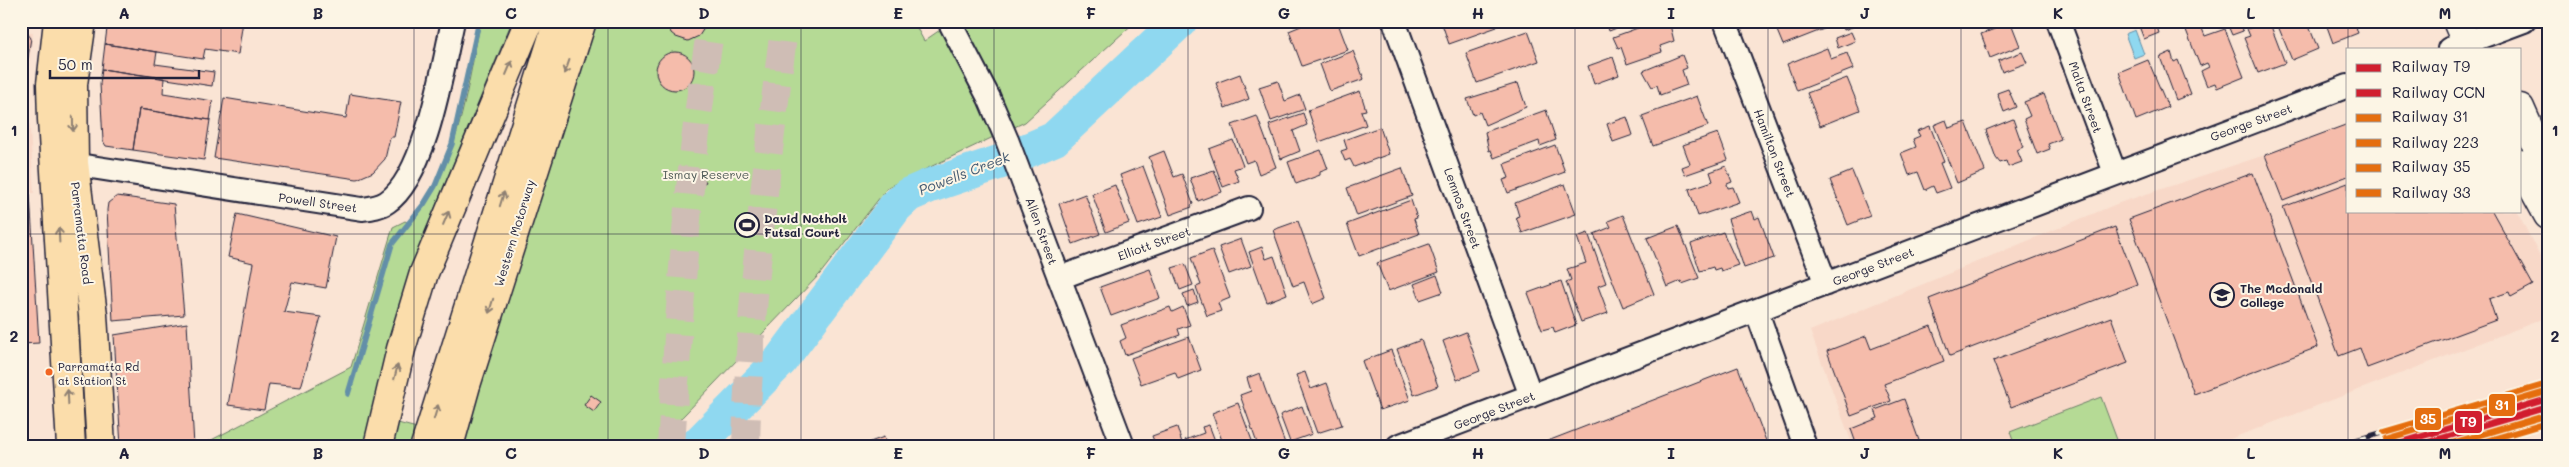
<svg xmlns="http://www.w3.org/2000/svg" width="2569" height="467" font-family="Mali,sans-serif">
  <rect width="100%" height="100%" fill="#fae4d4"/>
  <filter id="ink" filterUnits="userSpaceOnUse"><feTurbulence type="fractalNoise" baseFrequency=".02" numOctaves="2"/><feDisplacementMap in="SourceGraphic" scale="10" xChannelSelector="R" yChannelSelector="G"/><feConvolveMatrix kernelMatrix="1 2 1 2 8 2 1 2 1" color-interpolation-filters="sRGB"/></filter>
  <g filter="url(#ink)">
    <!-- built -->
    <path fill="#f8d8c8" d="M 21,31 L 33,33 L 27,80 L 34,193 L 21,193 Z
      M 2348,124 L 2348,211 L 2517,211 L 2548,273 L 2548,317 L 2212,446 L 1853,446 L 1810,331 L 2119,203 L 2265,155 Z"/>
    <!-- green -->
    <path fill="#b5da95" stroke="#6c7e68" d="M 481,21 L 512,21 L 425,232 L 398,311 L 371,416 L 463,440 L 595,21 L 913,21 L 924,41 L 953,21 L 1136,21 L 1025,122 L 888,187 L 820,274 L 658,442 L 651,446 L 200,446 L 351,367 L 393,227 L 405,221 L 409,223 C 459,170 466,90 481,21 Z
      M 2101,397 L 2119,445 L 2015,446 L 2010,432 Z"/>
    <!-- water -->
    <path fill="#8fd8f0" stroke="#638fa8" d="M 2135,30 L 2144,54 L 2134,58 L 2125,34 Z"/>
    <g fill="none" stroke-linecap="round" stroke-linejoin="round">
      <!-- stream -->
      <path stroke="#638fa8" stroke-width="5.5" d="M 348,394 L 392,244 L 424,204 L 435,186 L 452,144 L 479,21"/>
      <!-- river -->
      <path stroke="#8fd8f0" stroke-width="35" d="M 696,446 L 780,361 L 896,206 L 908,195 L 929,186 L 1000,162 L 1054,139 L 1180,21"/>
    </g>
    <!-- building -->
    <path fill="#f5bcab" stroke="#22223b" d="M 108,21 L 243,21 L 238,54 L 205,49 L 203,59 L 105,44 Z
      M 667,21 L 706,21 L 706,25 L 699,36 L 688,41 L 676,37 L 671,33 Z
      M 1299,21 L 1340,21 L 1341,25 L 1339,26 L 1348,50 L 1302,66 L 1289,31 L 1301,26 Z
      M 1441,21 L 1495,21 L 1497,27 L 1449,44 Z
      M 1606,21 L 1635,21 L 1609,31 Z
      M 1657,21 L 1669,21 L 1674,41 L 1660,46 L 1662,52 L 1627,64 L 1621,47 L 1618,48 L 1613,37 Z
      M 1773,21 L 1839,21 L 1839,23 L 1783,45 Z
      M 1841,21 L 1868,21 L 1844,30 Z
      M 2137,21 L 2155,21 L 2159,33 L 2144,39 Z
      M 2194,21 L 2199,21 L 2205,36 L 2225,29 L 2244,77 L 2217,88 L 2215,83 L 2207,86 L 2201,71 L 2209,67 L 2207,63 L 2200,66 L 2184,25 Z
      M 2226,21 L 2240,21 L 2243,31 L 2232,35 Z
      M 2269,21 L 2285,63 L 2258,73 L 2244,38 L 2250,36 L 2247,29 Z
      M 2290,21 L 2307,21 L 2318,49 L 2292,60 L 2278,26 Z
      M 2325,21 L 2354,21 L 2358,33 L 2333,43 Z
      M 2370,21 L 2388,21 L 2372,28 Z
      M 2011,23 L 2020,46 L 1990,58 L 1981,34 Z
      M 1528,31 L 1539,61 L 1477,83 L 1466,53 Z
      M 21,32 L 27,33 L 31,38 L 24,81 L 26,129 L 21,129 Z
      M 1851,32 L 1855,41 L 1838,48 L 1835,38 Z
      M 105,44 L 157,52 L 155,64 L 214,72 L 212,86 L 102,69 Z
      M 1827,48 L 1831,59 L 1847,53 L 1853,69 L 1797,91 L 1787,64 Z
      M 1353,51 L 1364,79 L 1330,91 L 1320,64 Z
      M656 71a19 19 0 1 1 38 0a19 19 0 1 1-38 0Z
      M 2022,52 L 2027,63 L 2002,72 L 1998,61 Z
      M 2171,52 L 2174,62 L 2178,60 L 2191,94 L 2176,100 L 2160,57 Z
      M 1682,55 L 1687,68 L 1682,70 L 1687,85 L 1660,95 L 1657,85 L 1652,87 L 1643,71 Z
      M 1613,57 L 1619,75 L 1594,84 L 1588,66 Z
      M 2148,60 L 2168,107 L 2136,120 L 2119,72 Z
      M 102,69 L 164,78 L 163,93 L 213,101 L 210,120 L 139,109 L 133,150 L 106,146 L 103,141 L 100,84 Z
      M 1240,74 L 1249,99 L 1225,108 L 1216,83 Z
      M 1847,78 L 1860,110 L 1820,126 L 1807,93 Z
      M 1278,81 L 1285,101 L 1300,95 L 1305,109 L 1271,121 L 1259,87 Z
      M 1518,83 L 1526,107 L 1485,125 L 1480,112 L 1473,115 L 1467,99 Z
      M 2008,89 L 2016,107 L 2004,112 L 1997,93 Z
      M 1360,91 L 1366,110 L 1361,111 L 1366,125 L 1319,142 L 1308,110 Z
      M 350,94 L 401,102 L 394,137 L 390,137 L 385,159 L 373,172 L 357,179 L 214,158 L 224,98 L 346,118 Z
      M 2044,94 L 2061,139 L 2048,144 L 2050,149 L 2037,154 L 2024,119 L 2030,116 L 2024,102 Z
      M 1697,96 L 1708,126 L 1653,146 L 1642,116 Z
      M 139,109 L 210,120 L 204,160 L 133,150 Z
      M 1546,110 L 1556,140 L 1540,146 L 1539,141 L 1494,158 L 1491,150 L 1489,151 L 1485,132 Z
      M 1303,113 L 1307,125 L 1293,131 L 1300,151 L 1281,159 L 1269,125 Z
      M 1257,116 L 1276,167 L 1259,174 L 1254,160 L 1246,163 L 1232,125 Z
      M 1627,117 L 1633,135 L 1613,142 L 1607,124 Z
      M 2013,119 L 2023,147 L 2017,150 L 2022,162 L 2008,167 L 2006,161 L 2000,163 L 1996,158 L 1986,130 Z
      M 1946,120 L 1949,128 L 1966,122 L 1985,171 L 1957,183 L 1934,125 Z
      M 2348,124 L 2348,176 L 2283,201 L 2265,155 Z
      M 1930,126 L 1944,162 L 1940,163 L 1950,188 L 1936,193 L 1933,186 L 1925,190 L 1918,172 L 1909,175 L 1901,153 L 1916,147 L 1913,139 L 1920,136 L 1917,131 Z
      M 1380,127 L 1389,154 L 1354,167 L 1350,159 L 1345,161 L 1341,151 L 1347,149 L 1344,140 Z
      M 1718,133 L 1728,160 L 1685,175 L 1682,167 L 1690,164 L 1683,145 Z
      M 1233,140 L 1243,166 L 1234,169 L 1239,181 L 1223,187 L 1209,149 Z
      M 1555,145 L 1565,172 L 1508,193 L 1503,180 L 1509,178 L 1504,164 Z
      M 1321,150 L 1328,169 L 1320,172 L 1320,175 L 1296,184 L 1288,162 Z
      M 1164,151 L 1174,177 L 1182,174 L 1193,204 L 1191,205 L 1192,207 L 1170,215 L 1149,157 Z
      M 1143,166 L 1162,217 L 1138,225 L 1120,175 Z
      M 1726,166 L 1732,182 L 1727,184 L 1728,188 L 1733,187 L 1739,202 L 1698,216 L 1689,189 L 1713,181 L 1710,172 Z
      M 1402,168 L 1412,196 L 1357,216 L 1347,188 Z
      M 1214,170 L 1222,192 L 1198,201 L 1190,178 Z
      M 1852,171 L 1870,216 L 1848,225 L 1830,180 Z
      M 2253,173 L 2318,347 L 2194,394 L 2129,219 Z
      M 701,174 L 706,182 L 690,191 L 686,183 Z
      M 2348,183 L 2348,211 L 2492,211 L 2533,285 L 2511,297 L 2509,292 L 2489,299 L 2496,320 L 2367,368 L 2360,348 L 2339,356 L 2283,207 Z
      M 1565,184 L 1576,214 L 1522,233 L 1516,217 L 1519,216 L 1515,203 Z
      M 1115,185 L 1129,223 L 1106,232 L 1092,194 Z
      M 21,194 L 30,194 L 39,343 L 21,344 Z
      M 1085,194 L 1100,234 L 1073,244 L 1059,204 Z
      M 117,196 L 174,204 L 184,315 L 113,321 L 107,210 L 108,203 Z
      M 1411,200 L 1417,218 L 1414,219 L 1419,234 L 1359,256 L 1347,224 Z
      M 1752,211 L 1755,219 L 1759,217 L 1774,258 L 1744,268 L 1728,219 Z
      M 237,214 L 336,237 L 326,288 L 292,282 L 284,312 L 321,317 L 301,387 L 269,384 L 264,410 L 228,405 L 253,263 L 228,257 Z
      M 1623,215 L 1654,294 L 1623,307 L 1594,234 L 1611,227 L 1608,221 Z
      M 1298,221 L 1326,298 L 1312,304 L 1304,282 L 1293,286 L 1273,230 Z
      M 1678,226 L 1699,278 L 1682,284 L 1681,281 L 1667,287 L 1647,238 Z
      M 2115,227 L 2137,284 L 1950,356 L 1929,299 Z
      M 1723,232 L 1738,265 L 1721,271 L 1720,268 L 1714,270 L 1713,267 L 1700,271 L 1691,244 Z
      M 1588,233 L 1606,283 L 1598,286 L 1608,313 L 1581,322 L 1566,282 L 1571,280 L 1567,269 L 1586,263 L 1577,237 Z
      M 1241,239 L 1251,266 L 1229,274 L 1219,247 Z
      M 1429,244 L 1439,272 L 1388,291 L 1377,263 Z
      M 1262,247 L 1266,259 L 1274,256 L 1287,294 L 1267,302 L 1249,252 Z
      M 1212,250 L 1230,298 L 1218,303 L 1221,311 L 1207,316 L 1196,287 L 1201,285 L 1191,258 Z
      M 1185,264 L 1193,285 L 1180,290 L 1172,268 Z
      M 1150,269 L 1160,298 L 1111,316 L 1100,287 Z
      M 1437,275 L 1443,292 L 1420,300 L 1414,284 Z
      M 1561,281 L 1576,325 L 1555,333 L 1553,327 L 1542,330 L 1528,293 Z
      M 1194,290 L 1198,302 L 1187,306 L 1183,294 Z
      M 1170,307 L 1172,312 L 1183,307 L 1190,325 L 1178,329 L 1180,335 L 1125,355 L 1120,341 L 1126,338 L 1121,325 Z
      M 2111,317 L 2128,363 L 2011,407 L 1993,361 Z
      M 187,323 L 194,446 L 121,446 L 114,335 Z
      M 1931,326 L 1944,361 L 1884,384 L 1891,401 L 1851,416 L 1827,351 L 1866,336 L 1871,349 Z
      M 1466,332 L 1480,371 L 1457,380 L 1443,341 Z
      M 1189,337 L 1201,370 L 1178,379 L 1175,372 L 1141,384 L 1131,358 Z
      M 1421,340 L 1438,386 L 1414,395 L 1397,349 Z
      M 1391,350 L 1410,400 L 1380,410 L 1362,361 Z
      M 1738,367 L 1768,446 L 1535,446 Z
      M 1305,372 L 1311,389 L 1327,383 L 1342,425 L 1317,433 L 1296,375 Z
      M 1260,373 L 1264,386 L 1286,446 L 1258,446 L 1240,395 L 1251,391 L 1247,378 Z
      M 591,395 L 601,402 L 594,412 L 584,405 Z
      M 1904,399 L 1921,446 L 1857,446 L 1851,429 L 1878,418 L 1875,410 Z
      M 1238,403 L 1254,446 L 1224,446 L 1212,413 Z
      M 1302,406 L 1312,434 L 1290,442 L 1280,415 Z
      M 1209,425 L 1217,446 L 1187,446 L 1185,440 L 1204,433 L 1202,427 Z
      M 1177,427 L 1183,446 L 1156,446 L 1152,436 Z
      M 884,437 L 887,446 L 859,446 Z"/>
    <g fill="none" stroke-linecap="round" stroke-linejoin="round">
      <!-- highway-tunnel -->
      <path stroke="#cfbdb5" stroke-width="28" stroke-dasharray="28 14" stroke-linecap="butt" d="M 671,446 C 680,304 688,161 712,21
        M 746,446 C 749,304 767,162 785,21"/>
      <defs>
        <path id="street" d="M 949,21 L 989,98 L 1007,140 L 1123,446
          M 1394,21 L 1531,396
          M 1725,21 L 1826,284
          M 2058,21 L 2115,173
          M 2449,49 L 2524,21
          M 59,162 L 362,209 C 370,208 380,207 387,202 C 426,176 443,66 453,21
          M 1059,278 L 1249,208
          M 1757,312 L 1805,446
          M 1398,446 L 2348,86"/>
        <path id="secondary" d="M 2457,21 L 2469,49
          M 2520,108 L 2548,172
          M 2520,164 L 2548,215"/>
        <path id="highway" d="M 58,21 L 51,84 L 52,119 L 71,446
          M 82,21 L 73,84 L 74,163 L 93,315 L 101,446
          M 378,446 L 401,349 L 424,273 L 529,21
          M 425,446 L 558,21
          M 449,446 L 466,385 L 582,21"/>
      </defs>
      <!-- street casing -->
      <use href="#street" stroke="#22223b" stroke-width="26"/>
      <!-- secondary casing -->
      <use href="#secondary" stroke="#22223b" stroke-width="31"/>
      <!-- highway casing -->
      <use href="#highway" stroke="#22223b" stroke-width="31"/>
      <!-- street -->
      <use href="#street" stroke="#fcf5e5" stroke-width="22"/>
      <!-- secondary -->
      <use href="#secondary" stroke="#fcf5e5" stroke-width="28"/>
      <!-- highway -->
      <use href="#highway" stroke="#fbddab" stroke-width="28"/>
      <defs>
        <path id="rail" d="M 2335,446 L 2548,386
          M 2544,446 L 2548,444"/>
      </defs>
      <!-- rail casing -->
      <use href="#rail" stroke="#22223b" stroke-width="5.5"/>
      <!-- rail -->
      <use href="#rail" stroke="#fcf5e5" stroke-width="4" stroke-dasharray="11" stroke-linecap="butt"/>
      <defs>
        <path id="rail-1" d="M 2389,446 L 2548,399"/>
        <path id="rail-2" d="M 2415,446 L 2548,407"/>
        <path id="rail-3" d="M 2386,439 L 2546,392"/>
        <path id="rail-4" d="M 2442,446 L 2548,415"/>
        <path id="rail-5" d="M 2384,432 L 2544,385"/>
        <path id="rail-6" d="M 2469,446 L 2548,423"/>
      </defs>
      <!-- rail-1 casing -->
      <use href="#rail-1" stroke="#fcf5e5" stroke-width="10"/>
      <!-- rail-2 casing -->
      <use href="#rail-2" stroke="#fcf5e5" stroke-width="10"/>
      <!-- rail-3 casing -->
      <use href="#rail-3" stroke="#fcf5e5" stroke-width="10"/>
      <!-- rail-4 casing -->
      <use href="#rail-4" stroke="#fcf5e5" stroke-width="10"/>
      <!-- rail-5 casing -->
      <use href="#rail-5" stroke="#fcf5e5" stroke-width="10"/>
      <!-- rail-6 casing -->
      <use href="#rail-6" stroke="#fcf5e5" stroke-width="10"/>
      <!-- rail-1 -->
      <use href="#rail-1" stroke="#d11f2f" stroke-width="6"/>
      <!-- rail-2 -->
      <use href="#rail-2" stroke="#d11f2f" stroke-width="6"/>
      <!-- rail-3 -->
      <use href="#rail-3" stroke="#e56e0f" stroke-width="6"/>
      <!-- rail-4 -->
      <use href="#rail-4" stroke="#e56e0f" stroke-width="6"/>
      <!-- rail-5 -->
      <use href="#rail-5" stroke="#e56e0f" stroke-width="6"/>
      <!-- rail-6 -->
      <use href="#rail-6" stroke="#e56e0f" stroke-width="6"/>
    </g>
    <!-- one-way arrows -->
    <defs><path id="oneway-shaft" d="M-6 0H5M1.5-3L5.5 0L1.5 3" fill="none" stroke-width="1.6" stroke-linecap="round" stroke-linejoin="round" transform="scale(1.25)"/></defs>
    <g stroke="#8e8073">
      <use href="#oneway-shaft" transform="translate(567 67) rotate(109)"/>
      <use href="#oneway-shaft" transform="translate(509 68) rotate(-67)"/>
      <use href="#oneway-shaft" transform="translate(73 124) rotate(89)"/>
      <use href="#oneway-shaft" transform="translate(502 199) rotate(-73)"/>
      <use href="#oneway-shaft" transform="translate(446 218) rotate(-67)"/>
      <use href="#oneway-shaft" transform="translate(59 235) rotate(-93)"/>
      <use href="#oneway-shaft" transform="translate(491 306) rotate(107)"/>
      <use href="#oneway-shaft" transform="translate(396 372) rotate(-76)"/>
      <use href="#oneway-shaft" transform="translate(68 397) rotate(-93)"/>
      <use href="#oneway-shaft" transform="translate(436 412) rotate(-73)"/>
    </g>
  </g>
  <!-- grid -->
  <path fill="none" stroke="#22223b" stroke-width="1" stroke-opacity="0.55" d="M 221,21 L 221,446M 414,21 L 414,446M 608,21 L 608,446M 801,21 L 801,446M 994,21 L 994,446M 1188,21 L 1188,446M 1381,21 L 1381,446M 1575,21 L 1575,446M 1768,21 L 1768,446M 1961,21 L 1961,446M 2155,21 L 2155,446M 2348,21 L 2348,49M 2348,211 L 2348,446M 21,234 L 2548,234"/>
  <!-- icons -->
  <defs>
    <symbol id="stadium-ring" viewBox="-11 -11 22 22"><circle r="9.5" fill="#fcf5e5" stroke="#22223b" stroke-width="1.5"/><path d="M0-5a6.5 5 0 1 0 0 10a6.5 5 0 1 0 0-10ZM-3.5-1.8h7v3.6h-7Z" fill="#22223b"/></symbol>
    <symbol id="school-ring" viewBox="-11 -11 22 22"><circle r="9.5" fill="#fcf5e5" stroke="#22223b" stroke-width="1.5"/><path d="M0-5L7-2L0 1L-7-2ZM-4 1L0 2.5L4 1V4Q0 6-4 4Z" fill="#22223b"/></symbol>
  </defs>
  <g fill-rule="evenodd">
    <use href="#stadium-ring" x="733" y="211" width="28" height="28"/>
    <use href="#school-ring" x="2208" y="281" width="28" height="28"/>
  </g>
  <!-- markers -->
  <circle fill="#f26522" stroke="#fcf5e5" stroke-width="2" cx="49" cy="372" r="4.5"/>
  <g text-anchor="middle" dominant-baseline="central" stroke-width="4" stroke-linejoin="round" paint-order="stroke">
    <!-- bus labels -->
    <g font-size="11" fill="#22223b" stroke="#fcf5e5" text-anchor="start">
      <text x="58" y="366">Parramatta Rd<tspan x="58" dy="14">at Station St</tspan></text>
    </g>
    <!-- street labels -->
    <g font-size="12" fill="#22223b" stroke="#fcf5e5">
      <text transform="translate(2086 97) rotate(70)">Malta Street</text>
      <text transform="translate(2251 122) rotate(-20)">George Street</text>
      <text transform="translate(1775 153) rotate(69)">Hamilton Street</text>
      <text transform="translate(318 202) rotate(8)">Powell Street</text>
      <text transform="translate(1463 208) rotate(70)">Lemnos Street</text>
      <text transform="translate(1042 231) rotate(70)">Allen Street</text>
      <text transform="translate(82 233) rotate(83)">Parramatta Road</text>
      <text transform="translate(514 233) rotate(-73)">Western Motorway</text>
      <text transform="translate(1154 243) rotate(-20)">Elliott Street</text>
      <text transform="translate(1873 266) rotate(-21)">George Street</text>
      <text transform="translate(1494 410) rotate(-21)">George Street</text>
    </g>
    <!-- park labels -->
    <g font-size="12" fill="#4e5956" stroke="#fcf5e5">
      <text x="706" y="174">Ismay Reserve</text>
    </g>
    <!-- poi labels -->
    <g font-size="12" font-weight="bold" fill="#22223b" stroke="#fcf5e5" text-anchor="start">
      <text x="764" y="218">David Notholt<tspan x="764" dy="14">Futsal Court</tspan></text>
      <text x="2240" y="288">The Mcdonald<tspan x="2240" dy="14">College</tspan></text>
    </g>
    <!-- water labels -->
    <g font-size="14" font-style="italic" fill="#435971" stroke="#fcf5e5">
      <text transform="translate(964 173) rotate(-21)">Powells Creek</text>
    </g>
  </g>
  <g stroke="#fcf5e5" stroke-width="2">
    <rect x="2488" y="393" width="28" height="24" rx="5" fill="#e56e0f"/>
    <rect x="2414" y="407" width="28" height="24" rx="5" fill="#e56e0f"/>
    <rect x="2454" y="410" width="29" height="24" rx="5" fill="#d11f2f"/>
  </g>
  <g font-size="14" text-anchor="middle" font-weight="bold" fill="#fff">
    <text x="2502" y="410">31</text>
    <text x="2428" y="424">35</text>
    <text x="2468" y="427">T9</text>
  </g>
  <!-- margin -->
  <rect width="2569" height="467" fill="none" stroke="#fcf5e5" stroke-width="55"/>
  <!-- legend -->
  <rect x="2346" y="48" width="175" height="165" fill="#fcf5e5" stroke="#a5a1a1"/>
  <rect x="2356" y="64" width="25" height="8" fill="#d11f2f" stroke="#a5a1a1"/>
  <text x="2392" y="72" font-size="15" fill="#22223b">Railway T9</text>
  <rect x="2356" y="89" width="25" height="8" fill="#d11f2f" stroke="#a5a1a1"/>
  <text x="2392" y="98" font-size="15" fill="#22223b">Railway CCN</text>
  <rect x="2356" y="114" width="25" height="8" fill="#e56e0f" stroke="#a5a1a1"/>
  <text x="2392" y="122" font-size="15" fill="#22223b">Railway 31</text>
  <rect x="2356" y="139" width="25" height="8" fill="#e56e0f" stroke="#a5a1a1"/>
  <text x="2392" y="148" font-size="15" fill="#22223b">Railway 223</text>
  <rect x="2356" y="164" width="25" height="8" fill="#e56e0f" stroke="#a5a1a1"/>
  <text x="2392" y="172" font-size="15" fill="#22223b">Railway 35</text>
  <rect x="2356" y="189" width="25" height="8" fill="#e56e0f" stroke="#a5a1a1"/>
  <text x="2392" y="198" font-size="15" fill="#22223b">Railway 33</text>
  <!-- scale -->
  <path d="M50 70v8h149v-8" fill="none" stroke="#22223b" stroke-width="2.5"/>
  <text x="58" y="70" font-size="15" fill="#22223b" stroke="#fcf5e5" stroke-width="4" paint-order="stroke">50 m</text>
  <rect x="28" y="28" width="2514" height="412" fill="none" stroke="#22223b" stroke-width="2"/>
  <g font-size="16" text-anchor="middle" font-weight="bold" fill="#22223b">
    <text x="124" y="19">A</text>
    <text x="318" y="19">B</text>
    <text x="511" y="19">C</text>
    <text x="704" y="19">D</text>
    <text x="898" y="19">E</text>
    <text x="1091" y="19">F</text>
    <text x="1284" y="19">G</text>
    <text x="1478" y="19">H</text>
    <text x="1671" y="19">I</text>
    <text x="1865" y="19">J</text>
    <text x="2058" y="19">K</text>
    <text x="2251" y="19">L</text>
    <text x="2445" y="19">M</text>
    <text x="14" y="136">1</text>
    <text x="2555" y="136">1</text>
    <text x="14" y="342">2</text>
    <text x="2555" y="342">2</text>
    <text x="124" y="459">A</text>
    <text x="318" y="459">B</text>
    <text x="511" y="459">C</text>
    <text x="704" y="459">D</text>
    <text x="898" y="459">E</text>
    <text x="1091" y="459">F</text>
    <text x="1284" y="459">G</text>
    <text x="1478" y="459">H</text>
    <text x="1671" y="459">I</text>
    <text x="1865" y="459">J</text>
    <text x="2058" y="459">K</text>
    <text x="2251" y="459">L</text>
    <text x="2445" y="459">M</text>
  </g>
</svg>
